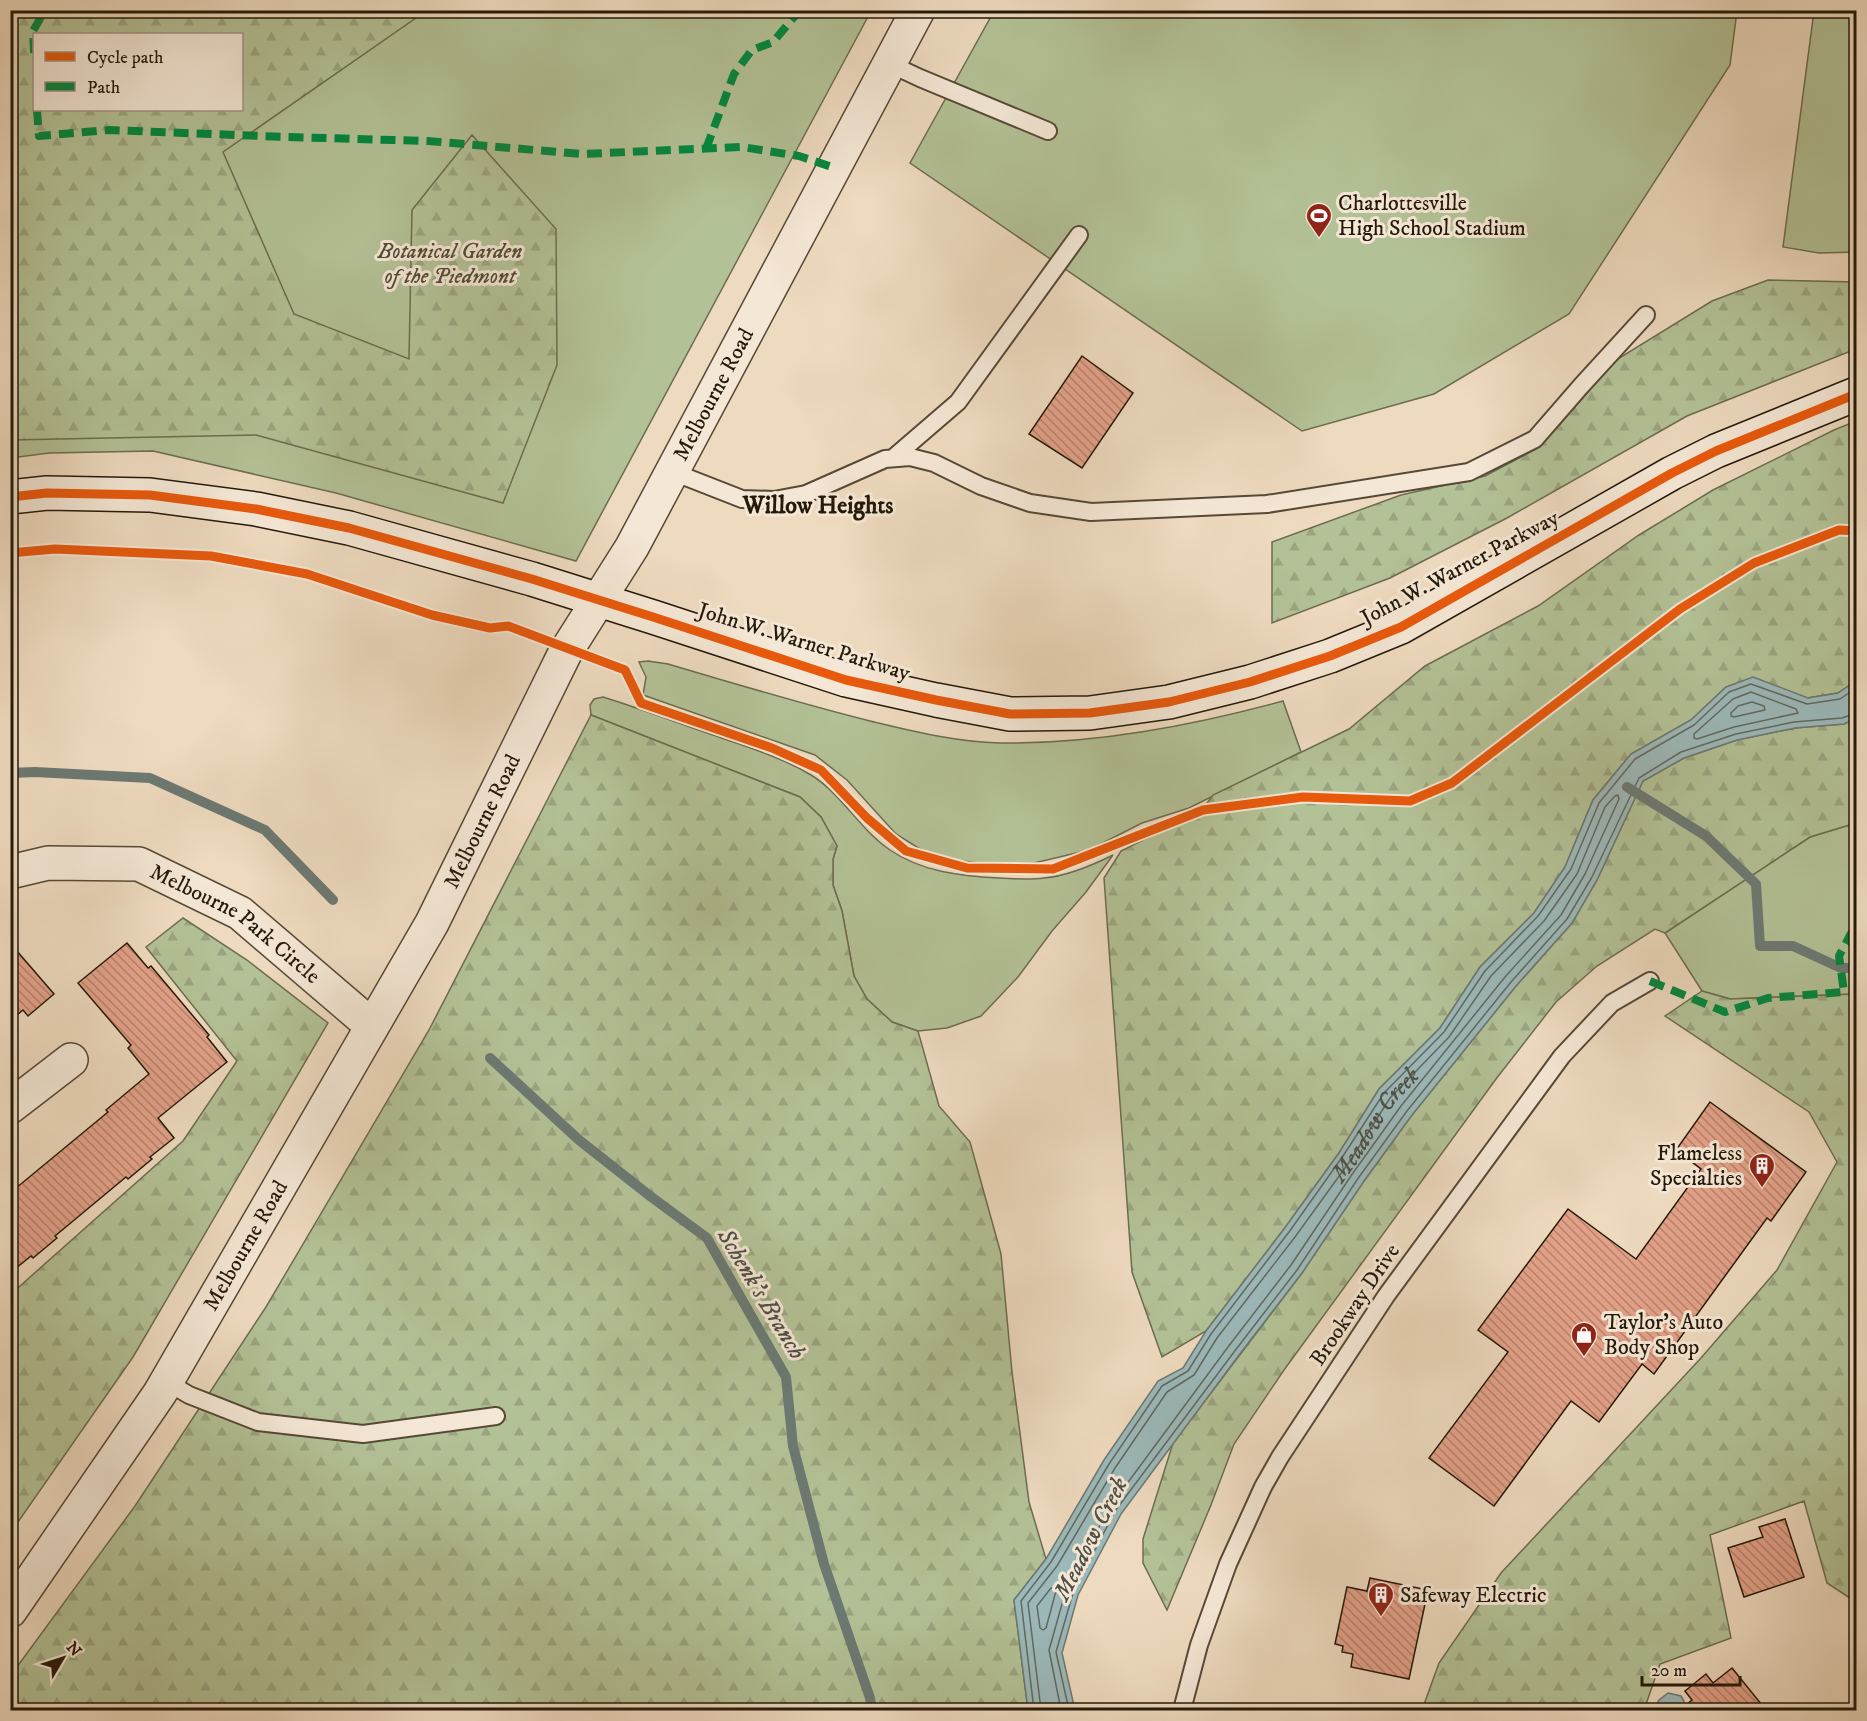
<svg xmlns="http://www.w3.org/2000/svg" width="1867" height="1721" font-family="'IM FELL DW Pica',serif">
  <defs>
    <pattern id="forest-firs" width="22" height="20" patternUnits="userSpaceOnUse" patternTransform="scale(1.5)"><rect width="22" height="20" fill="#b3c196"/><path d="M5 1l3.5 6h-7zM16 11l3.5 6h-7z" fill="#9aa580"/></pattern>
    <pattern id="building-back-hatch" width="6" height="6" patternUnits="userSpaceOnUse" patternTransform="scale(1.5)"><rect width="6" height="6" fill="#e3a188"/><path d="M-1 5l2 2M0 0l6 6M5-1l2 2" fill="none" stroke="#b8826d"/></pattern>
  </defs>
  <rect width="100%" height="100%" fill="#eedabf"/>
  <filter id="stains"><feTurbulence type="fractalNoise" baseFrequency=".00333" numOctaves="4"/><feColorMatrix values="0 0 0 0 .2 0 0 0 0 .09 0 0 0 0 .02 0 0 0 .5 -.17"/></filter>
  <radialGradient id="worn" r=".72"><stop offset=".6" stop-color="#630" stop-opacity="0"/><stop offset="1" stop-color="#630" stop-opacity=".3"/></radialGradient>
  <!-- green -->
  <path fill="#b3c196" stroke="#6c6d50" stroke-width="1.5" fill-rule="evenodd" d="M 10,11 L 871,11 L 576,561 L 336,493 L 153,451 L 49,453 L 11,458 ZM 34,34 L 242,34 L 242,110 L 34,110 Z
    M 994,11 L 1737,11 L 1730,65 L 1569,314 L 1434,394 L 1302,431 L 910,163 Z
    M 1814,11 L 1856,11 L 1856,252 L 1819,253 L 1783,247 Z
    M 648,661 L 668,664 C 735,684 802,704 870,721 C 912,731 956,742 1000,743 C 1096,744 1190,726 1283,701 L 1301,752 L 1189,808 L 1142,823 L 1089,850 L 1034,863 L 978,863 L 947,859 L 920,849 L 896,834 L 847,780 L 815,755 L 643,695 L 646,677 L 639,662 Z
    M 603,697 C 642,709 680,724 719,737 C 750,748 783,758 811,775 C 841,793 860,830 890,850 C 922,872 961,876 999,878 C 1014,879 1029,880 1044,878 C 1068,876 1091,866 1113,855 L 1086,892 L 1052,931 L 1018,977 L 981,1016 L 947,1028 L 918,1031 L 892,1022 L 867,999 L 854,976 L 842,911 L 833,885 L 833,859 L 837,846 L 821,817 L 800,797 L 591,715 L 590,705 L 594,699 Z
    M 1856,823 L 1856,994 L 1730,999 L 1702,991 L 1665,933 L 1810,837 Z"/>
  <!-- forest -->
  <path fill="url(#forest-firs)" stroke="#6c6d50" stroke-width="1.5" fill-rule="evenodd" d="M 10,11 L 426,11 L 223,152 L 294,314 L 409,359 L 412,210 L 472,135 L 556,229 L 557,365 L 503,503 L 256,435 L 11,440 ZM 34,34 L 242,34 L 242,110 L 34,110 Z
    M 1768,280 L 1856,282 L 1856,349 L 1687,416 L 1507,518 L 1390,578 L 1272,623 L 1272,542 L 1401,495 L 1485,476 L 1540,447 L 1616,360 L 1712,301 Z
    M 1856,421 L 1856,681 L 1838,693 L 1807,698 L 1790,693 L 1726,687 L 1691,720 L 1631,754 L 1593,800 L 1565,867 L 1534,913 L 1480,967 L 1440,1028 L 1379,1089 L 1339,1153 L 1284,1229 L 1206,1331 L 1162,1357 L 1132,1272 L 1104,878 L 1121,851 L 1159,832 L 1195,819 L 1213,795 L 1349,729 L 1425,666 L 1538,606 L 1639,535 L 1713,490 L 1834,430 Z
    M 591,715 L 800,797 L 821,817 L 837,846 L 833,859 L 833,885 L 842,911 L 854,976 L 867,999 L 892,1022 L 918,1031 L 939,1106 L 970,1142 L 1001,1254 L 1012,1372 L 1029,1502 L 1046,1559 L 1014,1600 L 1028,1710 L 11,1710 L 11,1675 L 135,1506 L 266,1307 L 429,1030 Z
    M 1856,718 L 1856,823 L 1810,837 L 1665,933 L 1655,929 L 1597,966 L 1556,1002 L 1496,1079 L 1284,1370 L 1234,1444 L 1211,1505 L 1167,1610 L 1143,1563 L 1143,1539 L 1173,1443 L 1302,1273 L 1364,1181 L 1412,1115 L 1516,986 L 1572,923 L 1597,880 L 1643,781 L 1684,758 L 1737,740 L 1795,728 L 1844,724 Z
    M 183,918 L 247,960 L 328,1023 L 133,1357 L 11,1532 L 11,1294 L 183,1141 L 237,1061 L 146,947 Z
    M 1702,991 L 1730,999 L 1856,994 L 1856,1602 L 1827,1583 L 1804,1501 L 1710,1535 L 1731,1638 L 1660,1664 L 1644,1710 L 1422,1710 L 1439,1663 L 1501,1573 L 1701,1358 L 1777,1270 L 1837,1162 L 1809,1112 L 1665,1016 Z"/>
  <!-- water -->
  <path fill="#9cb9ba" stroke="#6c7973" stroke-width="1.5" d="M 1753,677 L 1808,698 L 1838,693 L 1856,681 L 1856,718 L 1844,724 L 1795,728 L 1737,740 L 1684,758 L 1643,781 L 1597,880 L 1572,923 L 1516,986 L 1412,1115 L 1364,1181 L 1302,1273 L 1239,1355 L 1121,1514 L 1078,1595 L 1062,1653 L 1075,1710 L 1028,1710 L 1014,1600 L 1046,1559 L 1104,1460 L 1158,1381 L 1183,1368 L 1206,1331 L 1284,1229 L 1339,1153 L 1379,1089 L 1440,1028 L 1480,967 L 1534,913 L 1565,867 L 1593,800 L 1631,754 L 1691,720 L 1726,687 Z
    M 1668,1693 L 1681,1696 L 1684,1701 L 1683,1710 L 1654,1710 L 1659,1700 Z"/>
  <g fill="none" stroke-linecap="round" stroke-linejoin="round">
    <!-- shore -->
    <g stroke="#606962" stroke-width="1.5">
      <path d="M 1751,692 L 1796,709 L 1798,713 L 1734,727 L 1697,739 L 1694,738 L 1694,734 L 1733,699 Z"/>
      <path d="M 1752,702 L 1764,706 L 1765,710 L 1734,717 L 1731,716 L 1731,713 L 1738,706 Z"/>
      <path d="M 1051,1588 L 1055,1588 L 1056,1591 L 1046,1628 L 1043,1630 L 1040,1628 L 1037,1606 Z"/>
      <path d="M 1034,1710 L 1021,1601 L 1051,1562 L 1109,1464 L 1162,1386 L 1188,1371 L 1211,1334 L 1289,1232 L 1343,1156 L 1384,1093 L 1444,1032 L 1485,971 L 1538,916 L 1571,869 L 1599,803 L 1635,759 L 1694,725 L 1729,692 L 1751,684 L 1807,704 L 1840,699 L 1856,688"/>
      <path id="s1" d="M 1041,1710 L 1028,1603 L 1057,1566 L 1115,1468 L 1167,1392 L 1194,1375 L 1217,1338 L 1295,1237 L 1350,1161 L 1390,1098 L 1449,1037 L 1491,976 L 1544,921 L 1577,874 L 1605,807 L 1615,796 L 1618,795 L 1619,799 L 1585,874 L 1561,915 L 1505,977 L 1401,1106 L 1353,1173 L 1291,1265 L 1228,1347 L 1109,1508 L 1066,1590 L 1049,1650 L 1061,1710"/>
      <path d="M 1069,1710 L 1056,1652 L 1073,1593 L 1115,1511 L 1234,1352 L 1297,1270 L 1359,1177 L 1407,1111 L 1511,982 L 1567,919 L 1592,877 L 1639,778 L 1681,752 L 1736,734 L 1794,722 L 1842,718 L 1856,713"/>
    </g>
    <!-- stream -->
    <path stroke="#6c7973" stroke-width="10" d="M 10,773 L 35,772 L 150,778 L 265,830 L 333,900
      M 1627,787 L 1706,836 L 1756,884 L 1760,946 L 1793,946 L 1841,968 L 1856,968
      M 490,1058 L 579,1140 L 650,1196 L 707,1238 L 786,1377 L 793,1446 L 824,1564 L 870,1698 L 872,1710"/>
  </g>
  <!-- building -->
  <path fill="url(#building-back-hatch)" stroke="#251909" stroke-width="1.5" d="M 1082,356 L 1133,393 L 1082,468 L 1029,434 Z
    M 10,943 L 54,994 L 28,1016 L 23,1010 L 10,1021 Z
    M 127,943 L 148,968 L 151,966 L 209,1035 L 207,1037 L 227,1062 L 158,1118 L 174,1138 L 150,1157 L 152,1159 L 128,1179 L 126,1177 L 55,1236 L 57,1238 L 33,1258 L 31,1256 L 10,1273 L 10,1193 L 108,1112 L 106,1110 L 149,1074 L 128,1048 L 131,1045 L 78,983 Z
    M 1710,1102 L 1806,1172 L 1771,1221 L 1767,1218 L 1654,1374 L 1642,1364 L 1599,1422 L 1571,1401 L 1494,1506 L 1429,1458 L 1508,1352 L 1478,1330 L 1568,1209 L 1636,1259 L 1701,1169 L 1676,1150 Z
    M 1785,1519 L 1804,1577 L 1744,1597 L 1728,1548 L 1763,1537 L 1759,1527 Z
    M 1370,1578 L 1428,1590 L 1409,1679 L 1351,1667 L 1353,1654 L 1342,1652 L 1343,1646 L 1335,1644 L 1347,1587 L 1367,1591 Z
    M 1732,1668 L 1766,1710 L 1680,1710 L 1692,1700 L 1685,1691 L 1706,1674 L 1713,1683 Z"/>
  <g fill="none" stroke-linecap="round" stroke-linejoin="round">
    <defs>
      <path id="service" d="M 890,64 L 920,78 L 1048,131
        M 893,458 L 958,402 L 1079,235
        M 673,472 L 742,499 L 774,500 L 806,494 L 885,459 L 910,457 L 934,463 L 981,486 L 1030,503 L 1091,512 L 1267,504 L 1469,472 L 1535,439 L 1581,386 L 1646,315
        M 167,1382 L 189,1395 L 258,1422 L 363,1434 L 496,1416
        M 1182,1710 L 1199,1645 L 1228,1564 L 1263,1487 L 1280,1457 L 1386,1296 L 1562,1056 L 1612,1003 L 1650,981"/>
      <g id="minor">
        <path id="s2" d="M 10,872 L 48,863 L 139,864 L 240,913 L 372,1026"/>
        <path d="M 10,1107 L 71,1060"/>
      </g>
      <g id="tertiary">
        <path id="s3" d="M 10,1611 L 160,1393 L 432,923 L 565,653 L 632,547 L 918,10"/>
      </g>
      <path id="secondary" d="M 10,497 L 47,493 L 150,495 L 256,509 L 349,528 L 532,579 L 653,617 L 846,680 L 936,700 L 1010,714 L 1090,713 L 1169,702 L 1250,682 L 1330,656 L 1401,627 L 1672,473 L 1716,451 L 1856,394"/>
    </defs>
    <!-- service casing -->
    <use href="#service" stroke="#574936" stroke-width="20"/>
    <!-- minor casing -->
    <use href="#minor" stroke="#574936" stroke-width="36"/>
    <!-- tertiary casing -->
    <use href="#tertiary" stroke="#574936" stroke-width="36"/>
    <!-- secondary casing -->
    <use href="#secondary" stroke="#251909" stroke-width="36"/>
    <!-- service -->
    <use href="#service" stroke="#f4e7d5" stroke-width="16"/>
    <!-- minor -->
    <use href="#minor" stroke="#f4e7d5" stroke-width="33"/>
    <!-- tertiary -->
    <use href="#tertiary" stroke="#f4e7d5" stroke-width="33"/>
    <!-- secondary -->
    <use href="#secondary" stroke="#f4e7d5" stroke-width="33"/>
    <!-- quiet -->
    <path stroke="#00873e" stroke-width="8" stroke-dasharray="15 8" stroke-linecap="butt" d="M 34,53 L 33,31 L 45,10
      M 37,110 L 39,136 L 109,130 L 287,137 L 428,141 L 582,154 L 742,147 L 799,156 L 835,168
      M 706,149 L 734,74 L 752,50 L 773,42 L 800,10
      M 1650,981 L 1725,1012 L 1768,998 L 1844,992 L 1839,956 L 1856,924"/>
    <defs>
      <path id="cycleway" d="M 10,497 L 47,493 L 150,495 L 256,509 L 349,528 L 532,579 L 653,617 L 846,680 L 936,700 L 1010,714 L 1090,713 L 1169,702 L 1250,682 L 1330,656 L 1401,627 L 1672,473 L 1716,451 L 1856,394
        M 10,553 L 55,549 L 211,556 L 307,574 L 432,615 L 490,628 L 508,626 L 625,670 L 641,703 L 772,748 L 821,770 L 867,818 L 906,851 L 967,868 L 1053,869 L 1203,810 L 1303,797 L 1410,801 L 1452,783 L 1680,609 L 1754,563 L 1839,530 L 1856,531"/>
    </defs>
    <!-- cycleway casing -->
    <use href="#cycleway" stroke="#f4e7d5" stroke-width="13"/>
    <!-- cycleway -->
    <use href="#cycleway" stroke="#e8590c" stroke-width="9"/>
  </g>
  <!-- icons -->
  <defs>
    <symbol id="stadium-pin" viewBox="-11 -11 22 30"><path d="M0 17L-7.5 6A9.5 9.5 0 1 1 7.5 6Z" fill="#8f2418" stroke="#f4e7d5"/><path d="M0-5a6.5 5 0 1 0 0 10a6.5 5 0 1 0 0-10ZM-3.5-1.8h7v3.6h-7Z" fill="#fff"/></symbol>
    <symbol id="building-pin" viewBox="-11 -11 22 30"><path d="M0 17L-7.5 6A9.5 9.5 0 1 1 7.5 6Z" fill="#8f2418" stroke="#f4e7d5"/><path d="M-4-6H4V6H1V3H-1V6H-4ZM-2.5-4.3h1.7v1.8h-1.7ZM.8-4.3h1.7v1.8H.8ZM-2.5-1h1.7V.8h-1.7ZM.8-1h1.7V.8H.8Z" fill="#fff"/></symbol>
    <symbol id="shop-pin" viewBox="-11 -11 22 30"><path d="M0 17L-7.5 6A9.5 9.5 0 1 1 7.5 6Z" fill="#8f2418" stroke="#f4e7d5"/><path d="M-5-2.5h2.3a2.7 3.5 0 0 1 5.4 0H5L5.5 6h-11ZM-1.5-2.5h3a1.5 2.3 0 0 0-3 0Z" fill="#fff"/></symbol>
  </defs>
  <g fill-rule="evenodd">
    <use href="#stadium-pin" x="1304" y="201" width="30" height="40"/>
    <use href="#building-pin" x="1747" y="1151" width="30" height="40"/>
    <use href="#shop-pin" x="1569" y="1320" width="30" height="40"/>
    <use href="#building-pin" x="1366" y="1580" width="30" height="40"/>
  </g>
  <g text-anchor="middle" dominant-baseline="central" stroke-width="6" stroke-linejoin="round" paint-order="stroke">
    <!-- poi labels -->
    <g font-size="22" fill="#251909" stroke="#f4e7d5" text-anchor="start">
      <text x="1338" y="203">Charlottesville<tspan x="1338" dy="25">High School Stadium</tspan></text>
      <text x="1742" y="1153" text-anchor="end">Flameless<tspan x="1742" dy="25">Specialties</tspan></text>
      <text x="1604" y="1322">Taylor’s Auto<tspan x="1604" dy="25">Body Shop</tspan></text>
      <text x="1400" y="1595">Safeway Electric</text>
    </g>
    <!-- park labels -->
    <g font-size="22" font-style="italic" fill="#504b33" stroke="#f4e7d5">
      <text x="450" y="251">Botanical Garden<tspan x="450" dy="25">of the Piedmont</tspan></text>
    </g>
    <!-- street labels -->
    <g font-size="22" fill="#251909" stroke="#f4e7d5">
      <text stroke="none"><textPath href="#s3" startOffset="1407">Melbourne Road</textPath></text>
      <text transform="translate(1460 568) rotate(-28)">John W. Warner Parkway</text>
      <text transform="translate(804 642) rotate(17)">John W. Warner Parkway</text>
      <text stroke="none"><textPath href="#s3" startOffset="921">Melbourne Road</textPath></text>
      <text stroke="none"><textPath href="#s2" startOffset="244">Melbourne Park Circle</textPath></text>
      <text stroke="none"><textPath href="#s3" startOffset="435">Melbourne Road</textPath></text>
      <text transform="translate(1355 1305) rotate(-56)">Brookway Drive</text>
    </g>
    <!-- neighbourhood labels -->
    <g font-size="24" font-weight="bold" fill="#251909" stroke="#f4e7d5">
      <text x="818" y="506">Willow Heights</text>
    </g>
    <!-- water labels -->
    <g font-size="24" font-style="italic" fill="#4f5147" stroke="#f4e7d5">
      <text stroke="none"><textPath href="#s1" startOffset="702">Meadow Creek</textPath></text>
      <text transform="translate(761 1294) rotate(59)">Schenk's Branch</text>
      <text transform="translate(1091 1539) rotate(-63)">Meadow Creek</text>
    </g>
  </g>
  <!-- margin -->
  <rect width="1867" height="1721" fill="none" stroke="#eedabf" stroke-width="36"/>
  <rect x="12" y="12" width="1843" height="1697" fill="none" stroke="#251909" stroke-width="3"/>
  <rect x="18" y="18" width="1831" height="1685" fill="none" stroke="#251909" stroke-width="1.5"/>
  <!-- legend -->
  <rect x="33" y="33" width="210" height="78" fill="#f4e7d5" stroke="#a19583" stroke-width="1.5"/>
  <rect x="45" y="52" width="30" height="9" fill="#e8590c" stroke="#a19583" stroke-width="1.5"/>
  <text x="87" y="63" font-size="18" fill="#251909">Cycle path</text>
  <rect x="45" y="82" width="30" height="9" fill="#00873e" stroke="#a19583" stroke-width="1.5"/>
  <text x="87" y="93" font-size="18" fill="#251909">Path</text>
  <!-- north arrow -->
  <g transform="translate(63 1658) rotate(51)" stroke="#f4e7d5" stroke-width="4.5" paint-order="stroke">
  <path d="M0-4.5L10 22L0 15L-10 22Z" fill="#251909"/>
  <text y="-9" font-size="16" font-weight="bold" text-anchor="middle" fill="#251909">N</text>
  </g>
  <!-- scale -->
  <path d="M1642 1676v9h98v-9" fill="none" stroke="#251909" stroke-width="3"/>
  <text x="1651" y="1676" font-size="18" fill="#251909" stroke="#f4e7d5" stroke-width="4.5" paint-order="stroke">20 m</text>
  <rect width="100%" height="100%" filter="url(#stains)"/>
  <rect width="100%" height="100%" fill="url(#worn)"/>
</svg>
